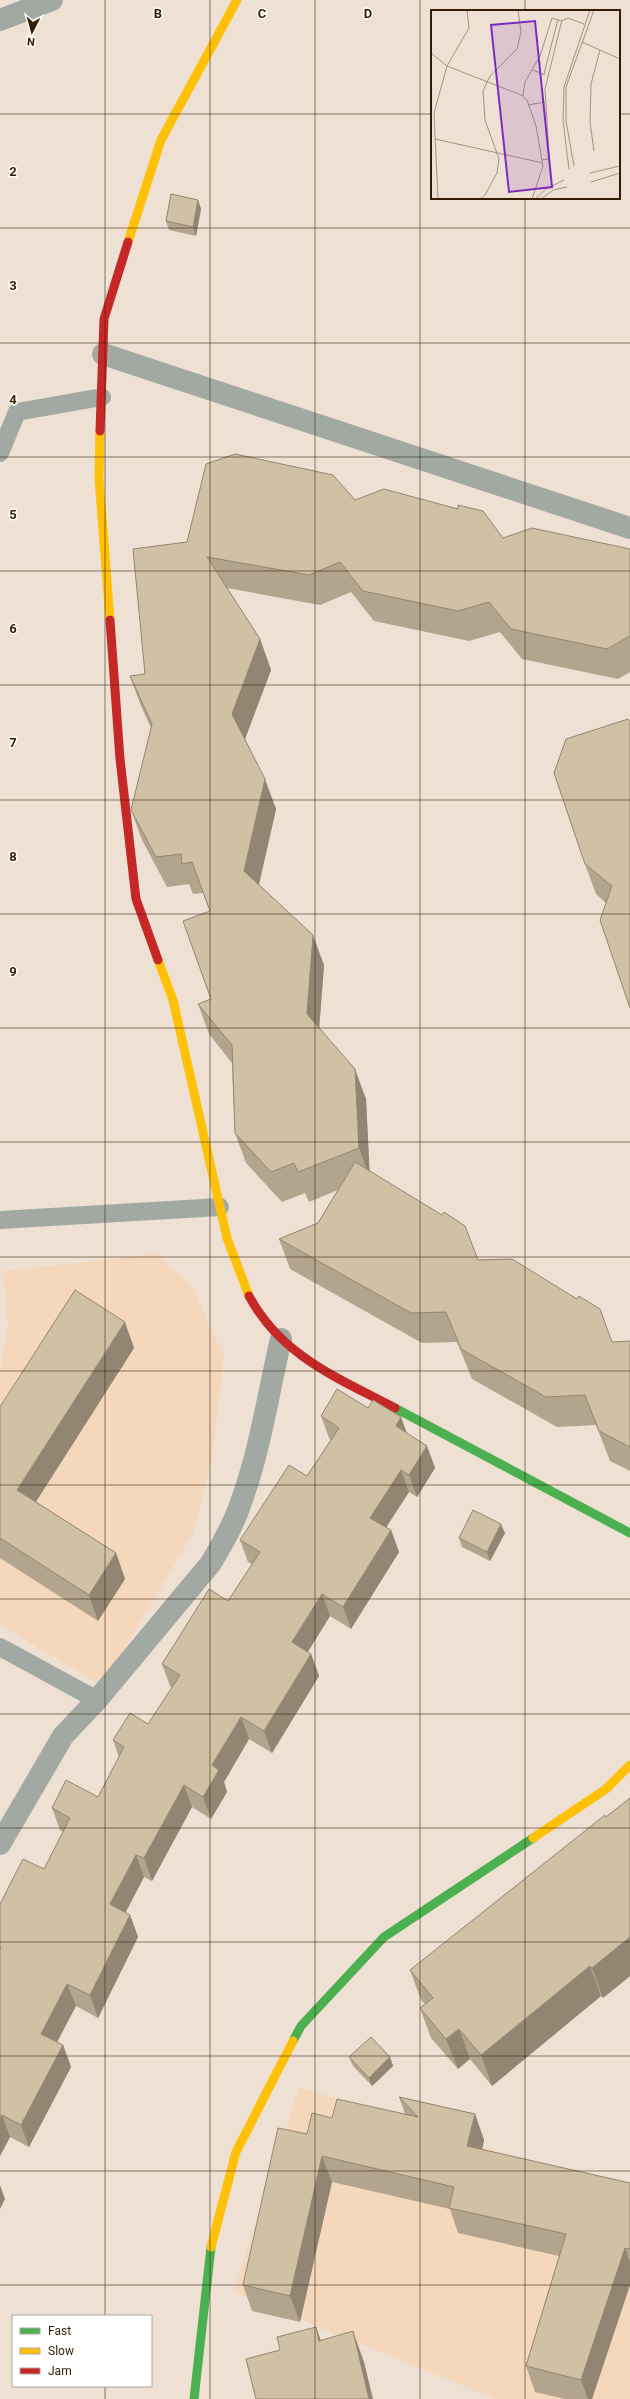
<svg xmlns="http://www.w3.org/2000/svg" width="630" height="2399" font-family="Roboto,sans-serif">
  <rect width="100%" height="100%" fill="#eee0d3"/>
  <!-- built -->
  <path fill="#f5d8bc" d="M 156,1254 L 193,1287 L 224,1357 L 212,1458 L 193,1533 L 103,1686 L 0,1625 L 0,1369 L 8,1327 L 3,1271 Z
    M 299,2087 L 630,2194 L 630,2399 L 495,2399 L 234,2292 Z"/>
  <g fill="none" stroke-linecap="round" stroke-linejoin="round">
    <!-- lane -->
    <path stroke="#a2a9a3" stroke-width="18" d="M 0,453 L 17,412 L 102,397
      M 0,1220 L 220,1207
      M 0,1647 L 97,1700"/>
    <!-- street -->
    <path stroke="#a2a9a3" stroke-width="22" d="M 0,20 L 52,0
      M 103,354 L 630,528
      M 0,1844 L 63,1736 L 97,1700 L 211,1563 C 222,1544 233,1526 240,1505 C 260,1452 268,1394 281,1339"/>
    <!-- fast -->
    <path stroke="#4caf50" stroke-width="9" d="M 395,1408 L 630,1533
      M 293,2041 L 301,2026 L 384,1937 L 533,1838
      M 194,2399 L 211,2247"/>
    <!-- slow -->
    <path stroke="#ffc107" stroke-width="9" d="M 128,242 L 161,140 L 237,0
      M 100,431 L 99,479 L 110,620
      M 158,960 L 173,1000 L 227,1238 L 249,1296
      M 533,1838 L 606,1789 L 630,1765
      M 211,2247 L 236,2152 L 293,2041"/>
    <!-- jam -->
    <path stroke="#c62828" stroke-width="9" d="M 100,431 L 104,319 L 128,242
      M 110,620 L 120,759 L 136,899 L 158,960
      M 249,1296 C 281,1356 338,1378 395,1408"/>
  </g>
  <!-- wall -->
  <path fill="#b3a58d" d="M 198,200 L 201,209 L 196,236 L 169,230 L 166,221 Z
    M 355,500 L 503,538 L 630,549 L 630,672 L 618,679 L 522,659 L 500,632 L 469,641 L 374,621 L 351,592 L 320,605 L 227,588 L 260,639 L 271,670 L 245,739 L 276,809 L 259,885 L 324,965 L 319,1028 L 366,1099 L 369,1170 L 478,1260 L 612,1342 L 630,1341 L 630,1471 L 610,1461 L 596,1425 L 557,1427 L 472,1379 L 457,1342 L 422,1343 L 290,1269 L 279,1239 L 318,1223 L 338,1190 L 309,1202 L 305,1193 L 282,1202 L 246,1163 L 235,1133 L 232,1063 L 209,1034 L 198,1004 L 211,999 L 210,911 L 203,893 L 193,894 L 189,884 L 167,887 L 142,840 L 131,810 L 151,728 L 141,706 L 130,676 L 145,674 L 187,542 Z
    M 630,721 L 630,1008 L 606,903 L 596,894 L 585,864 Z
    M 134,1348 L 36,1502 L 116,1553 L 125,1579 L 98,1621 L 0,1558 L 0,1407 Z
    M 368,1408 L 401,1417 L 407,1433 L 427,1446 L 435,1468 L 417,1497 L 409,1492 L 386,1527 L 391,1530 L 399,1552 L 351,1629 L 330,1616 L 308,1652 L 311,1654 L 319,1676 L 272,1753 L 249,1739 L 224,1782 L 227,1792 L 211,1819 L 192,1807 L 152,1881 L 144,1877 L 125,1913 L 130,1915 L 138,1937 L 98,2018 L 76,2006 L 57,2042 L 63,2045 L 71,2067 L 29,2147 L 10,2137 L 0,2156 L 0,1904 L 44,1869 L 63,1832 L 60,1830 L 52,1808 L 98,1797 L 119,1757 L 113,1740 L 148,1724 L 172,1688 L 170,1686 L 162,1664 L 228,1601 L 252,1564 L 248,1562 L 240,1540 L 307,1476 L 331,1440 L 329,1438 L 321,1416 Z
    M 505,1533 L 490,1561 L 462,1547 L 459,1538 Z
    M 630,1798 L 630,1976 L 603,1998 L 601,1996 L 492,2086 L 470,2059 L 458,2069 L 431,2038 L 420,2008 L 425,2004 L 421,2000 L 410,1970 Z
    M 349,2057 L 390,2057 L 393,2066 L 372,2086 L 353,2066 Z
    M 399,2097 L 475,2114 L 484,2140 L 482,2150 L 630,2183 L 630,2285 L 592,2399 L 565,2399 L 535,2392 L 526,2366 L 559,2256 L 458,2233 L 450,2209 L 332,2182 L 300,2322 L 252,2311 L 243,2285 L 307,2134 L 332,2118 L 405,2114 Z"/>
  <!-- shaded-wall -->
  <path fill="#928673" d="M 198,200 L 201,209 L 196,236 L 193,227 Z
    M 260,639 L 271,670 L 243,744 L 232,714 Z
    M 265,779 L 276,809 L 255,901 L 244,871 Z
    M 313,935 L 324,965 L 318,1044 L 307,1014 Z
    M 355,1069 L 366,1099 L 370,1178 L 359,1148 Z
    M 125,1322 L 134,1348 L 26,1517 L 17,1490 Z
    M 401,1417 L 409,1440 L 396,1426 Z
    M 427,1446 L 435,1468 L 417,1497 L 409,1475 Z
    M 401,1470 L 409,1492 L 378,1540 L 370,1518 Z
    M 501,1524 L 505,1533 L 490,1561 L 487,1552 Z
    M 391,1530 L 399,1552 L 351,1629 L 343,1607 Z
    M 116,1553 L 125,1579 L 98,1621 L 89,1595 Z
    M 322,1594 L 330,1616 L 300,1664 L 292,1642 Z
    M 311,1654 L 319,1676 L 272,1753 L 264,1731 Z
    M 241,1717 L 249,1739 L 224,1782 L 227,1792 L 211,1819 L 203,1797 L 212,1765 Z
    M 184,1785 L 192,1807 L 152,1881 L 144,1858 Z
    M 136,1855 L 144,1877 L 118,1927 L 110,1904 Z
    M 130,1915 L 138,1937 L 98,2018 L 90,1995 Z
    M 630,1937 L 630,1976 L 603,1998 L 592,1968 Z
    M 590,1966 L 601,1996 L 492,2086 L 481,2055 Z
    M 67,1984 L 76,2006 L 49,2057 L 41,2034 Z
    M 459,2029 L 470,2059 L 458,2069 L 446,2039 Z
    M 63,2045 L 71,2067 L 29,2147 L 21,2125 Z
    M 390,2057 L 393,2066 L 372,2086 L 369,2078 Z
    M 475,2114 L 484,2140 L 477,2172 L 467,2146 Z
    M 2,2115 L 10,2137 L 0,2156 L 0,2118 Z
    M 322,2156 L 332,2182 L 300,2322 L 290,2296 Z
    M 0,2185 L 5,2199 L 0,2209 Z
    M 625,2248 L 630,2262 L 630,2285 L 592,2399 L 588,2399 L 581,2380 Z
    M 316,2327 L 327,2357 L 319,2341 Z
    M 353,2331 L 364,2362 L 373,2399 L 369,2399 Z"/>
  <!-- building -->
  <path fill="#d0c0a4" stroke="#928673" d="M 171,194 L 198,200 L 193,227 L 166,221 Z
    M 235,454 L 333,475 L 355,500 L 384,489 L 458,509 L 458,505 L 483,511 L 503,538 L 532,528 L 630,549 L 630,636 L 607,649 L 511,629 L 489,602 L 458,611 L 363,591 L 340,562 L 309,575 L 207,557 L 260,639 L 232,714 L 265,779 L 244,871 L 313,935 L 307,1014 L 355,1069 L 359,1148 L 298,1172 L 294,1163 L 271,1172 L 235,1133 L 232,1045 L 198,1004 L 211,999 L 183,921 L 210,911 L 192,862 L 182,864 L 181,854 L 156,857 L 131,810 L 152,724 L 130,676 L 145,674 L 133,549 L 187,542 L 206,464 Z
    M 628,719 L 630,721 L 630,1008 L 600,920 L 612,886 L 585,864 L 554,773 L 566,739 Z
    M 355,1162 L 442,1215 L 444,1212 L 465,1226 L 478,1260 L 512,1259 L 577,1299 L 579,1296 L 600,1309 L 612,1342 L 630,1341 L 630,1447 L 599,1431 L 585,1395 L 546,1397 L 461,1349 L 446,1312 L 411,1313 L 279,1239 L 318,1223 Z
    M 75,1290 L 125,1322 L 17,1490 L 116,1553 L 89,1595 L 0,1538 L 0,1407 Z
    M 337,1389 L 368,1408 L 373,1400 L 401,1417 L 396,1426 L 427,1446 L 409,1475 L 401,1470 L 370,1518 L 391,1530 L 343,1607 L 322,1594 L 292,1642 L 311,1654 L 264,1731 L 241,1717 L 212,1765 L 219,1770 L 203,1797 L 184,1785 L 144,1858 L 136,1855 L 110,1904 L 130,1915 L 90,1995 L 67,1984 L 41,2034 L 63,2045 L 21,2125 L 2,2115 L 0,2118 L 0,1949 L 1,1947 L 0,1946 L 0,1904 L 23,1859 L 44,1869 L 70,1818 L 52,1808 L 66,1780 L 98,1797 L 124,1747 L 113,1740 L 130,1713 L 148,1724 L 180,1675 L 162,1664 L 209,1589 L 228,1601 L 260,1552 L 240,1540 L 289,1465 L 307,1476 L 339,1428 L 321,1416 Z
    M 473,1510 L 501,1524 L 487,1552 L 459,1538 Z
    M 630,1798 L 630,1937 L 592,1968 L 590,1966 L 481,2055 L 459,2029 L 446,2039 L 420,2008 L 433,1998 L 410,1970 L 605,1815 L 606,1817 Z
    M 371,2037 L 390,2057 L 369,2078 L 349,2057 Z
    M 399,2097 L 475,2114 L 467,2146 L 630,2183 L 630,2249 L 625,2248 L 581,2380 L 526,2366 L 566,2234 L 449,2208 L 454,2187 L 322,2156 L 290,2296 L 243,2285 L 278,2128 L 307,2134 L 312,2113 L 332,2118 L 337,2099 L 418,2117 Z
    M 316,2327 L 319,2341 L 353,2331 L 369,2399 L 256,2399 L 246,2359 L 280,2350 L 277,2337 Z"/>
  <!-- grid -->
  <path fill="none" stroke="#341d03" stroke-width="1" stroke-opacity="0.55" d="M 105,0 L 105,2316M 210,0 L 210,2399M 315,0 L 315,2399M 420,0 L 420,2399M 525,0 L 525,11M 0,114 L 432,114M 619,114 L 630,114M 525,198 L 525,2399M 0,228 L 630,228M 0,343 L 630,343M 0,457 L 630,457M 0,571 L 630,571M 0,685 L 630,685M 0,800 L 630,800M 0,914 L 630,914M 0,1028 L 630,1028M 0,1142 L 630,1142M 0,1257 L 630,1257M 0,1371 L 630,1371M 0,1485 L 630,1485M 0,1599 L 630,1599M 0,1714 L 630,1714M 0,1828 L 630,1828M 0,1942 L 630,1942M 0,2056 L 630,2056M 0,2171 L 630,2171M 0,2285 L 630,2285M 105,2386 L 105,2399"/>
  <!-- overview -->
  <g transform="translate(431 10)">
    <rect width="189" height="189" fill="#eee0d3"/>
    <path fill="none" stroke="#a49280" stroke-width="1" d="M 151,32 L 189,49M 0,43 L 16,56 L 90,85 L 96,90 L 105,116 L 112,156 L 101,189M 102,60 L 114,65M 113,64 L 127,9M 92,86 L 94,72 L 109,46 L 121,8 L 130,11 L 137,8 L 153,14M 97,95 L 114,92M 4,129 L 112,153M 163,141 L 159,112 L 160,74 L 169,40M 111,150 L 117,149 L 118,145 L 114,79 L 131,10M 143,156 L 135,111 L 135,77 L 163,0M 138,159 L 132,111 L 133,77 L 159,0M 159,163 L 189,156M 160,172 L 189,163M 7,189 L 3,103 L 16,56 L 38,18 L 36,0M 49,189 L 54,185 L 66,163 L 68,149 L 54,110 L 52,81 L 59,66 L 86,39 L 90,22 L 87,0M 104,189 L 115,179 L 133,170M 110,189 L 122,180 L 136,177"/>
    <path fill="#7b2cbf" fill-opacity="0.15" stroke="#7b2cbf" stroke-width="2" d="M 104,11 L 121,177 L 78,182 L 60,15 Z"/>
    <rect width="189" height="189" fill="none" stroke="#341d03" stroke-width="2"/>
  </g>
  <g font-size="13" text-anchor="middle" font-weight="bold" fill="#341d03" stroke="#fff" stroke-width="3" stroke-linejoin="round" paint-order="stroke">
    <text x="158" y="18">B</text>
    <text x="262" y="18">C</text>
    <text x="368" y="18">D</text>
    <text x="13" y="176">2</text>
    <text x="13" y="290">3</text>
    <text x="13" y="404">4</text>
    <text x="13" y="519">5</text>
    <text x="13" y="633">6</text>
    <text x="13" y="747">7</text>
    <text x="13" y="861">8</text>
    <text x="13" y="976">9</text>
  </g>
  <!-- legend -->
  <rect x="12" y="2315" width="140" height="72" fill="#ffffff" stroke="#aea59a"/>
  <rect x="20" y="2328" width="20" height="6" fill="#4caf50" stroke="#aea59a"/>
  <text x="48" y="2335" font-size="12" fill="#341d03">Fast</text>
  <rect x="20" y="2348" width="20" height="6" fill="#ffc107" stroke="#aea59a"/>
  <text x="48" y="2355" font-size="12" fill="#341d03">Slow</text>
  <rect x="20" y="2368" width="20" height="6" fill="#c62828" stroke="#aea59a"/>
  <text x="48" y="2375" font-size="12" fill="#341d03">Jam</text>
  <!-- north arrow -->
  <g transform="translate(32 32) rotate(186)" stroke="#ffffff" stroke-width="3" paint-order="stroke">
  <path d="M0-3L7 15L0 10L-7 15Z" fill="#341d03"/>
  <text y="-6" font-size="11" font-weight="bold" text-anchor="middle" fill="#341d03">N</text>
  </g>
</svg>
